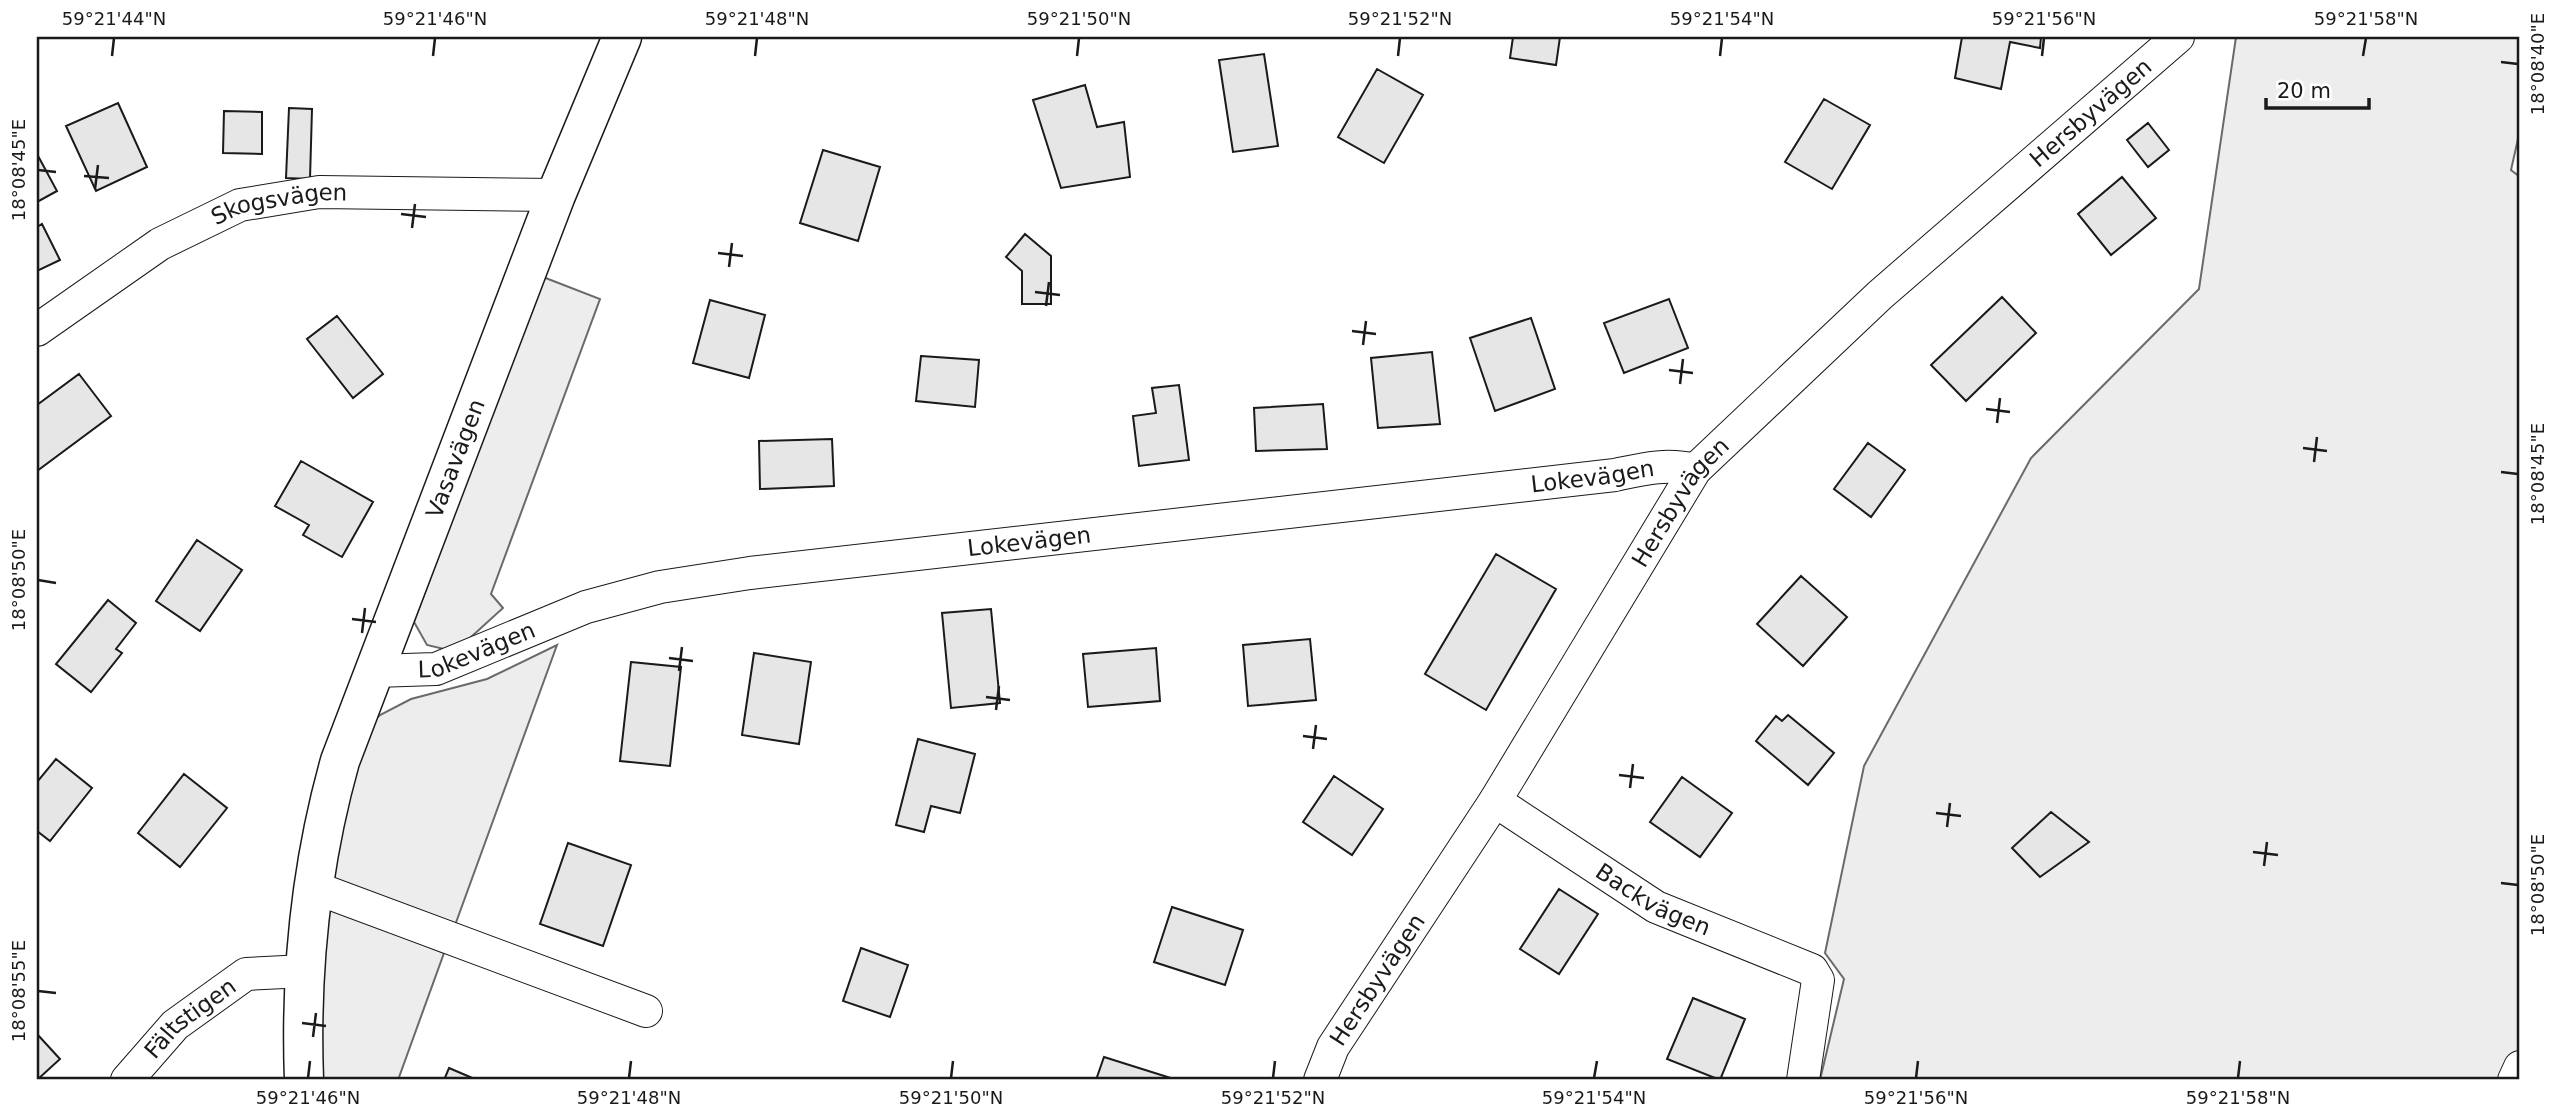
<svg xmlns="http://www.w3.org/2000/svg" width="2557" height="1117" font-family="'DejaVu Sans',sans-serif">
  <rect width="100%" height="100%" fill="#fff"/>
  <!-- built -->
  <path fill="#ededed" stroke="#6a6a6a" stroke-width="2" d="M 2236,37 L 2520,37 L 2520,130 L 2511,170 L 2520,177 L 2520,1080 L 1820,1080 L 1844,979 L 1825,953 L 1864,766 L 2031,458 L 2199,289 Z
    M 543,277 L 600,299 L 491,594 L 503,608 L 460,647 L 448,650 L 427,645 L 414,622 Z
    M 557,645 L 454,928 L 340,887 L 333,876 L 334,850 L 366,728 L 380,715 L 411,699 L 487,679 Z
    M 333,908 L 444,953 L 398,1080 L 319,1080 L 324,919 Z"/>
  <!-- building -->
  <path fill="#e6e6e6" stroke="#1a1a1a" stroke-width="2" d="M 1513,37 L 1560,37 L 1556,65 L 1510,58 Z
    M 1962,37 L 2041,37 L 2040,48 L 2010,42 L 2001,89 L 1955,78 Z
    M 1264,54 L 1278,146 L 1233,152 L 1219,60 Z
    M 1377,69 L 1423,95 L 1384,163 L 1338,137 Z
    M 1085,85 L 1097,127 L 1124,122 L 1130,177 L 1061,188 L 1033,100 Z
    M 1824,99 L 1870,125 L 1832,189 L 1785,162 Z
    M 118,103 L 147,167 L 96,191 L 66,126 Z
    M 289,108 L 312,109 L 310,179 L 286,178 Z
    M 224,111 L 262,112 L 262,154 L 223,153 Z
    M 2148,123 L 2169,150 L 2148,167 L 2127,140 Z
    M 823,150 L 880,167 L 858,241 L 800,223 Z
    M 37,154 L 57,191 L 37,202 Z
    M 2122,177 L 2156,218 L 2111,255 L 2078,214 Z
    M 42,224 L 60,260 L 37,271 L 37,227 Z
    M 1025,234 L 1051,256 L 1051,304 L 1022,304 L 1022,271 L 1006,257 Z
    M 2002,297 L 2036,333 L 1966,401 L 1931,365 Z
    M 1669,299 L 1688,348 L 1624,373 L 1604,323 Z
    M 710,300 L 765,315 L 749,378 L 693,363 Z
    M 337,316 L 383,374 L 353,398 L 307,339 Z
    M 1531,318 L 1555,389 L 1495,411 L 1470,338 Z
    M 1432,352 L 1440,424 L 1378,428 L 1371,358 Z
    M 921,356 L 979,360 L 975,407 L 916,401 Z
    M 79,374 L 111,416 L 37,471 L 37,405 Z
    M 1179,385 L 1189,460 L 1139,466 L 1133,416 L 1156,413 L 1152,388 Z
    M 1323,404 L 1327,449 L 1256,451 L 1254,408 Z
    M 832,439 L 834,486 L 760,489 L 759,441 Z
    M 1868,443 L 1905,470 L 1871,517 L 1834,489 Z
    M 301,461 L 373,502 L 342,557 L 303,535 L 309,525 L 275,506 Z
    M 197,540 L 242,570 L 200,631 L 156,601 Z
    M 1496,554 L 1556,589 L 1486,710 L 1425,674 Z
    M 1801,576 L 1847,617 L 1803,666 L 1757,624 Z
    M 108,600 L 136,623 L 116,649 L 122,653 L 91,692 L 56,664 Z
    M 991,609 L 1000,703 L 951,708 L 942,613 Z
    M 1310,639 L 1316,700 L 1248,706 L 1243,645 Z
    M 1156,648 L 1160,701 L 1088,707 L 1083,654 Z
    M 754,653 L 811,662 L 799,744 L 742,735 Z
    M 631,662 L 681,667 L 670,766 L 620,761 Z
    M 1788,715 L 1834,753 L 1808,785 L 1756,741 L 1776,716 L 1782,721 Z
    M 918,739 L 975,754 L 960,813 L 931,806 L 924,832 L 896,825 Z
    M 56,759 L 92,788 L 50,841 L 37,831 L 37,782 Z
    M 184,774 L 227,808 L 180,867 L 138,833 Z
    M 1334,776 L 1383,809 L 1352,855 L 1303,822 Z
    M 1682,777 L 1732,813 L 1700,857 L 1650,822 Z
    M 2051,812 L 2089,842 L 2040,877 L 2012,848 Z
    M 568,843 L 631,865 L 603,946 L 540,924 Z
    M 1559,889 L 1598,914 L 1559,974 L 1520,949 Z
    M 1172,907 L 1243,930 L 1225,985 L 1154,962 Z
    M 861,948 L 908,965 L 890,1017 L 843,1001 Z
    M 1693,998 L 1745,1019 L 1720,1080 L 1667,1059 Z
    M 37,1034 L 60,1059 L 37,1080 Z
    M 1104,1057 L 1177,1080 L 1096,1080 Z
    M 449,1068 L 477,1080 L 444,1080 Z"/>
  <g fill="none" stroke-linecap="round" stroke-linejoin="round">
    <defs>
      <g id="minor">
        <path id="s1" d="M 37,330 L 160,244 L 240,205 L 319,192 L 556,195"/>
        <path id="s2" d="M 375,671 L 436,669 L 586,607 L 660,587 L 750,573 L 1615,475 C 1643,469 1666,463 1695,470"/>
        <path id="s3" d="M 1495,801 L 1656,907 L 1812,970 L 1818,980 L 1803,1080"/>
        <path d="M 313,887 L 646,1011"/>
        <path id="s4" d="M 127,1080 L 175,1025 L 246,974 L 305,971"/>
        <path id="s5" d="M 1320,1080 L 1333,1047 L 1495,801 L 1695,470 L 1880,295 L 2178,37"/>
        <path d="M 2514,1080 L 2520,1067"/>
      </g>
      <g id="tertiary">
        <path id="s6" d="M 304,1080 C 300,973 311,864 340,761 L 556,195 L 622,37"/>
      </g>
    </defs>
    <!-- minor casing -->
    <use href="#minor" stroke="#1a1a1a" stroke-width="34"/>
    <!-- tertiary casing -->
    <use href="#tertiary" stroke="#1a1a1a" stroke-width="41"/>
    <!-- minor -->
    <use href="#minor" stroke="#fff" stroke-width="32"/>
    <!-- tertiary -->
    <use href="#tertiary" stroke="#fff" stroke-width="38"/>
  </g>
  <!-- ticks -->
  <path fill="none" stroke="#1a1a1a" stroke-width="2.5" d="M 112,56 L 114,38M 433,56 L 435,38M 755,56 L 757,38M 1077,56 L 1079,38M 1398,56 L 1400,38M 1720,56 L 1722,38M 2042,56 L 2044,38M 2363,56 L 2366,38M 2501,62 L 2518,64M 38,170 L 56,172M 84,176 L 109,178M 95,189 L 98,165M 401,214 L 426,217M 412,228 L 415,204M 718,253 L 743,256M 729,267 L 732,243M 1035,292 L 1060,295M 1046,306 L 1049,282M 1352,331 L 1376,334M 1363,345 L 1366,321M 1669,370 L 1693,373M 1680,384 L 1683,359M 1986,409 L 2010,412M 1997,423 L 2000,398M 2303,448 L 2327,451M 2314,462 L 2317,437M 2501,472 L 2518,474M 38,580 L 56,583M 352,619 L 376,622M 362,633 L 365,608M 669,658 L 693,661M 679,671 L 682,647M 986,697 L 1010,700M 996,710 L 999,686M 1303,736 L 1327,739M 1313,749 L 1316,725M 1619,775 L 1644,778M 1630,788 L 1633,764M 1936,813 L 1961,816M 1947,827 L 1950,803M 2253,852 L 2278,855M 2264,866 L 2267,842M 2501,883 L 2518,885M 38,991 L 56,993M 302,1023 L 326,1026M 313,1037 L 316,1013M 308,1078 L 310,1061M 629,1078 L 631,1061M 951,1078 L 953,1061M 1273,1078 L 1275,1061M 1594,1078 L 1597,1061M 1916,1078 L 1918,1061M 2238,1078 L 2240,1061"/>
  <g text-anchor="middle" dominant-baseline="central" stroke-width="5" stroke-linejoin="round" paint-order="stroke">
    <!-- street labels -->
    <g font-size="23" fill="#1a1a1a" stroke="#fff">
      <text stroke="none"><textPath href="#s5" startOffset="1250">Hersbyvägen</textPath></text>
      <text stroke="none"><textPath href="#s1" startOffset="278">Skogsvägen</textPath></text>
      <text stroke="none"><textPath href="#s6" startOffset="646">Vasavägen</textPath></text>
      <text stroke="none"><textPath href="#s2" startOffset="1239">Lokevägen</textPath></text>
      <text stroke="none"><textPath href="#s5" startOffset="682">Hersbyvägen</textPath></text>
      <text stroke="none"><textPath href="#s2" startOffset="672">Lokevägen</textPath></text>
      <text stroke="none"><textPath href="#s2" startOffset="105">Lokevägen</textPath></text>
      <text stroke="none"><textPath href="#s3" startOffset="187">Backvägen</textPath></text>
      <text stroke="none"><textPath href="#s5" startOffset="116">Hersbyvägen</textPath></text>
      <text stroke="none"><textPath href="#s4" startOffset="89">Fältstigen</textPath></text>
    </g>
  </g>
  <!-- border -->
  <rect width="2557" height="1117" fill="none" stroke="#ffffff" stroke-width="77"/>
  <!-- scale -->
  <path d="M2266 98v10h103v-10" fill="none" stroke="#1a1a1a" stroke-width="3.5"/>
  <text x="2277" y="98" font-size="21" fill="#1a1a1a" stroke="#ffffff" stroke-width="5" paint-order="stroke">20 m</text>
  <rect x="38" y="38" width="2480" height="1040" fill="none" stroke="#1a1a1a" stroke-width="2.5"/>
  <g font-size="18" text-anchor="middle" fill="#1a1a1a">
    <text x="114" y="25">59°21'44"N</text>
    <text x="435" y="25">59°21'46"N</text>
    <text x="757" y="25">59°21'48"N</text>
    <text x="1079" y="25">59°21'50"N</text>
    <text x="1400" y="25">59°21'52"N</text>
    <text x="1722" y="25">59°21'54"N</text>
    <text x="2044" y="25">59°21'56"N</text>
    <text x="2366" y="25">59°21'58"N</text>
    <text transform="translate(2538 64) rotate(-90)" y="6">18°08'40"E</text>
    <text transform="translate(19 170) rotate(-90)" y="6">18°08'45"E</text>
    <text transform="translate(2538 474) rotate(-90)" y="6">18°08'45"E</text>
    <text transform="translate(19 580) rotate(-90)" y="6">18°08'50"E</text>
    <text transform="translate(2538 885) rotate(-90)" y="6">18°08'50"E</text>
    <text transform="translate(19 991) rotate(-90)" y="6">18°08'55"E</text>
    <text x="308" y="1104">59°21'46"N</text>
    <text x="629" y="1104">59°21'48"N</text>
    <text x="951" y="1104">59°21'50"N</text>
    <text x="1273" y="1104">59°21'52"N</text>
    <text x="1594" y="1104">59°21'54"N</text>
    <text x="1916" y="1104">59°21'56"N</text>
    <text x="2238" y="1104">59°21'58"N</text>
  </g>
</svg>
